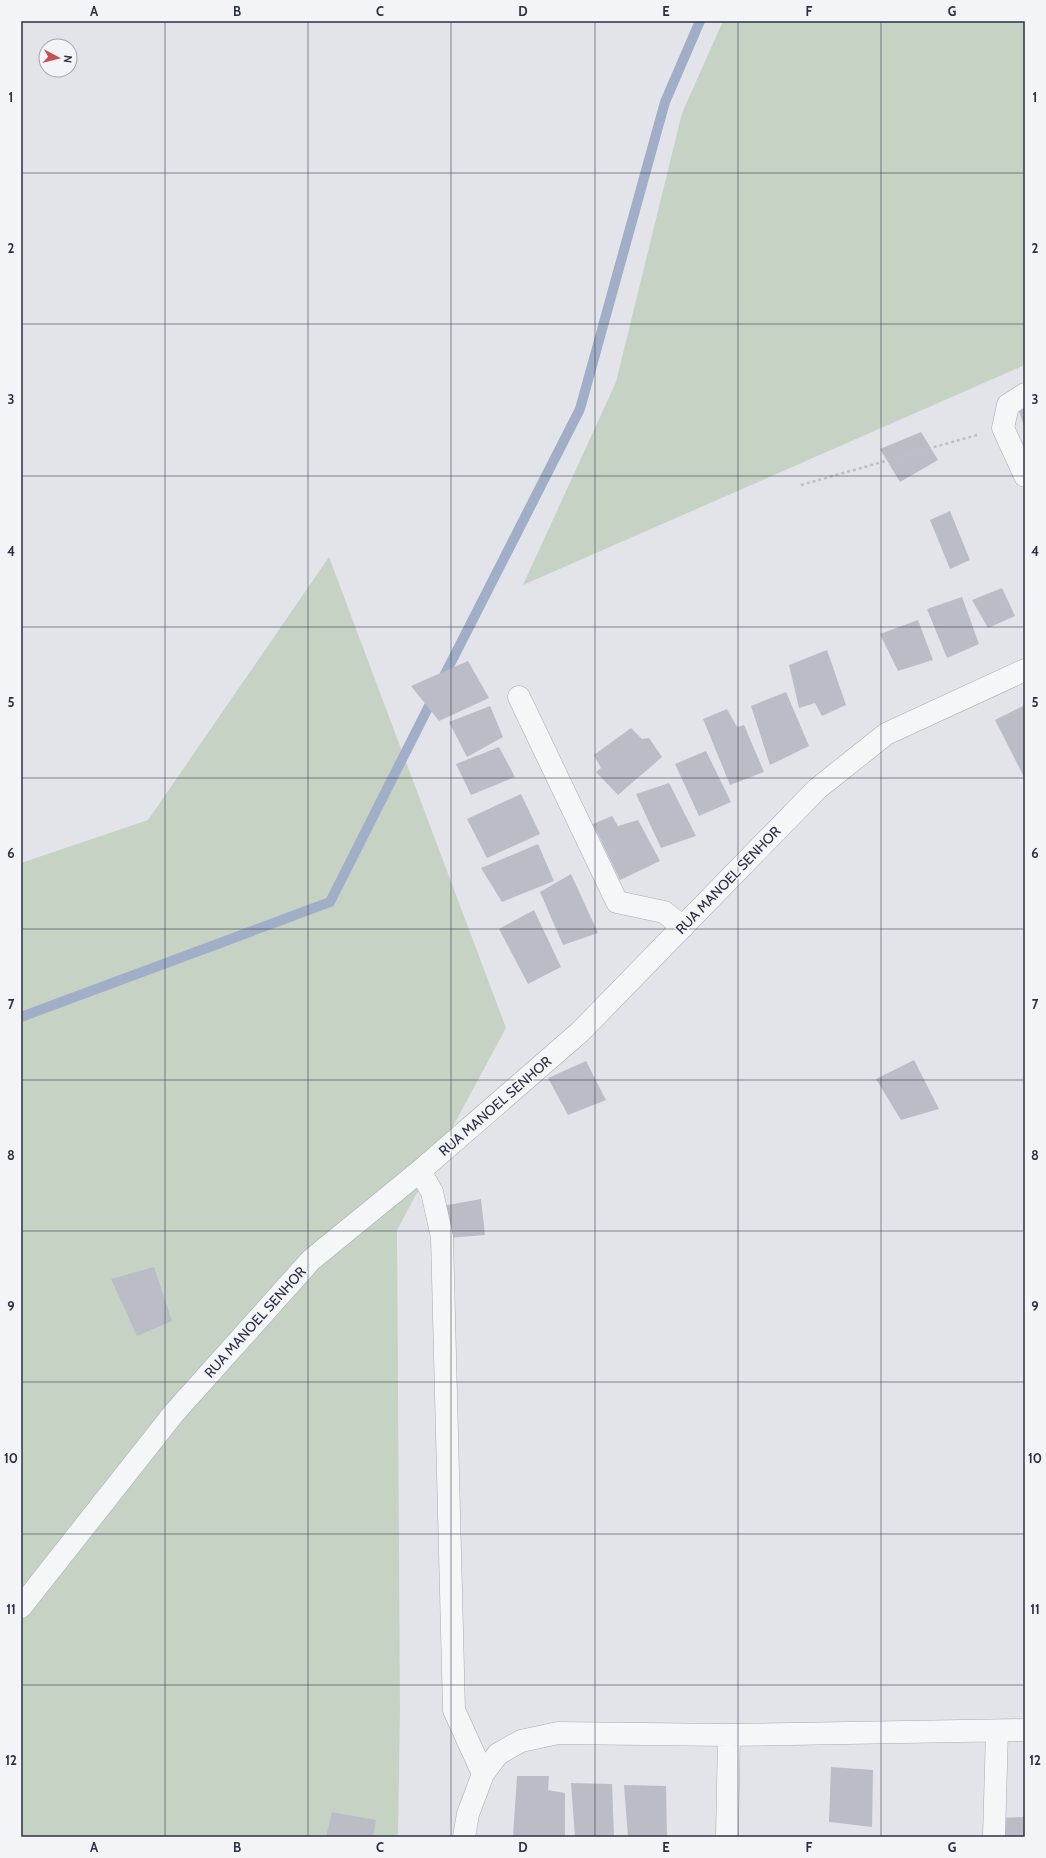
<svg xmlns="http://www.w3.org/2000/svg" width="1046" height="1858" font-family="Cabin,sans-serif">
  <rect width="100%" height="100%" fill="#e3e4ea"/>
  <!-- green -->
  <path fill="#c6d3c4" d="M 723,21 L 1025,21 L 1025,365 L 523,585 L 616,382 L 682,113 Z
    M 329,557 L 506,1028 L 397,1230 L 400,1711 L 398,1837 L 21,1837 L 21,863 L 148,820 Z"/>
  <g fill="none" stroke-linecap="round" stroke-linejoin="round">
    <!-- stream -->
    <path stroke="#a0aec7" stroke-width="10" d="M 441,682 L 580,409 L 665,102 L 700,21
      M 21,1017 L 330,902 L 434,696"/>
  </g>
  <!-- building -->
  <path fill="#babdc6" d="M 1025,403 L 1025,429 L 1017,406 Z
    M 921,432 L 938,460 L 900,482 L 880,449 Z
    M 950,511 L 970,560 L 950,569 L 930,520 Z
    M 1002,588 L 1015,616 L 988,628 L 972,600 Z
    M 962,597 L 979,644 L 947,658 L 927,609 Z
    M 918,620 L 933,660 L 898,671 L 880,634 Z
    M 827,650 L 846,705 L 822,716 L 815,703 L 799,708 L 789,665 Z
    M 468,661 L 489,698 L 439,721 L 411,686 Z
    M 786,692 L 809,746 L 770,765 L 751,706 Z
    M 1025,705 L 1025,774 L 1023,775 L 995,720 Z
    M 490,706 L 503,737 L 467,757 L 449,722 Z
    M 727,709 L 737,727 L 744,725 L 764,772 L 730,785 L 703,719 Z
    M 631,728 L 642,739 L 649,738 L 662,757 L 618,795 L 596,772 L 601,768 L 594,755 Z
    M 499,747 L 515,777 L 471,795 L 456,764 Z
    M 706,751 L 731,802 L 699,816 L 675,764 Z
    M 669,783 L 696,836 L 661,848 L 636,794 Z
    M 521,794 L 540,834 L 487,858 L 467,819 Z
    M 612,816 L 618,826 L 638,820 L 660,861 L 620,880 L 593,824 Z
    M 538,844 L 554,881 L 502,902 L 481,868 Z
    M 571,874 L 598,933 L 563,945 L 540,892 Z
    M 534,910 L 561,967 L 528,984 L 499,929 Z
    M 914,1060 L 939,1109 L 901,1120 L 876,1079 Z
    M 586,1061 L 606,1100 L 568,1115 L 548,1078 Z
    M 481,1199 L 485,1235 L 448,1238 L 442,1206 Z
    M 154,1267 L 172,1321 L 137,1336 L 111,1279 Z
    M 831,1767 L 873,1770 L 872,1827 L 829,1822 Z
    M 517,1776 L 549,1776 L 548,1790 L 565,1793 L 565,1837 L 513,1837 Z
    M 571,1783 L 612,1784 L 614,1837 L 575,1837 Z
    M 624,1785 L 666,1786 L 667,1837 L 628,1837 Z
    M 332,1812 L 376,1820 L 373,1837 L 326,1837 Z
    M 1025,1817 L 1025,1837 L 1000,1837 L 999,1818 Z"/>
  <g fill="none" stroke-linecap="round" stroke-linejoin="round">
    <defs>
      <path id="minor" d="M 1025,394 L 1008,405 L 1003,428 L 1025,476
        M 519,697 L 617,902 L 664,912 L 683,927
        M 420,1171 L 432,1192 L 442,1237 L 454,1710 L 483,1774
        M 21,1607 L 174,1413 L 311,1260 L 420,1171 L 580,1032 L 817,789 L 886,734 L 1025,670
        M 464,1837 L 468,1814 L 483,1774 L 498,1754 L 521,1741 L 558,1733 L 729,1735 L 1025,1730
        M 727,1837 L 729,1735
        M 994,1837 L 997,1731"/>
    </defs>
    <!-- minor casing -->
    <use href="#minor" stroke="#a8aab4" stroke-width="23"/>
    <!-- path -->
    <path stroke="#bdbfc5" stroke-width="2.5" stroke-dasharray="3 3" stroke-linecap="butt" d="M 801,485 L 977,435"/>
    <!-- minor -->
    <use href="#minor" stroke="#f5f6f8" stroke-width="22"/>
  </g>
  <!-- grid -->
  <path fill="none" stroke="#2c3041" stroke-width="1" stroke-opacity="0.55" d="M 165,21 L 165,1837M 308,21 L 308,1837M 451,21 L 451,1837M 595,21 L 595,1837M 738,21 L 738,1837M 881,21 L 881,1837M 21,173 L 1025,173M 21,324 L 1025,324M 21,476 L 1025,476M 21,627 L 1025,627M 21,778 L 1025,778M 21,929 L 1025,929M 21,1080 L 1025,1080M 21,1231 L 1025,1231M 21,1382 L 1025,1382M 21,1534 L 1025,1534M 21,1685 L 1025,1685"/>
  <g text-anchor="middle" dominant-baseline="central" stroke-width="3" stroke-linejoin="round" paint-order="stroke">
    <!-- street labels -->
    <g font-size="14" fill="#2c3041" stroke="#f2f4f7">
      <text transform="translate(728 880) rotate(-46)">RUA MANOEL SENHOR</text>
      <text transform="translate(495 1106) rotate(-41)">RUA MANOEL SENHOR</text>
      <text transform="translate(255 1322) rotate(-48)">RUA MANOEL SENHOR</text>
    </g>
  </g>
  <!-- border -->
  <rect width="1046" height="1858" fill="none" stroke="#f2f4f7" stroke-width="44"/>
  <!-- north arrow -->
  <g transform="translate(58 58) rotate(97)"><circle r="19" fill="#f2f4f7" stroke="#a3a6ae"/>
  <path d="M0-3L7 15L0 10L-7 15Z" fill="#c55153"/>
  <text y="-6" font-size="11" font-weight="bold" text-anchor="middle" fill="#2c3041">N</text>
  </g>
  <rect x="22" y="22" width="1002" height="1814" fill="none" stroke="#2c3041" stroke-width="1.5"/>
  <g font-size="13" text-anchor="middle" font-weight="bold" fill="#2c3041">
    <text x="94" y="16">A</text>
    <text x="237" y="16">B</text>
    <text x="380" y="16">C</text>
    <text x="523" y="16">D</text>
    <text x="666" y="16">E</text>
    <text x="809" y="16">F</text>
    <text x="952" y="16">G</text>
    <text x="11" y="102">1</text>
    <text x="1035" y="102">1</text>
    <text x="11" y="253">2</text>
    <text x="1035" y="253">2</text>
    <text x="11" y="404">3</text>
    <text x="1035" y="404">3</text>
    <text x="11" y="556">4</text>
    <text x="1035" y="556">4</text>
    <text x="11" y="707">5</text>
    <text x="1035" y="707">5</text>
    <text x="11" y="858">6</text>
    <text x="1035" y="858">6</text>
    <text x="11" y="1009">7</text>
    <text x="1035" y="1009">7</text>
    <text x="11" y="1160">8</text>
    <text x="1035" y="1160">8</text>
    <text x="11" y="1311">9</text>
    <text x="1035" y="1311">9</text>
    <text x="11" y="1463">10</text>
    <text x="1035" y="1463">10</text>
    <text x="11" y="1614">11</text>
    <text x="1035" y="1614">11</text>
    <text x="11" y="1765">12</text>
    <text x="1035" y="1765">12</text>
    <text x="94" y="1852">A</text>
    <text x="237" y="1852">B</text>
    <text x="380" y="1852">C</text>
    <text x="523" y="1852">D</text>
    <text x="666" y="1852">E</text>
    <text x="809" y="1852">F</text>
    <text x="952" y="1852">G</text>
  </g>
</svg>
